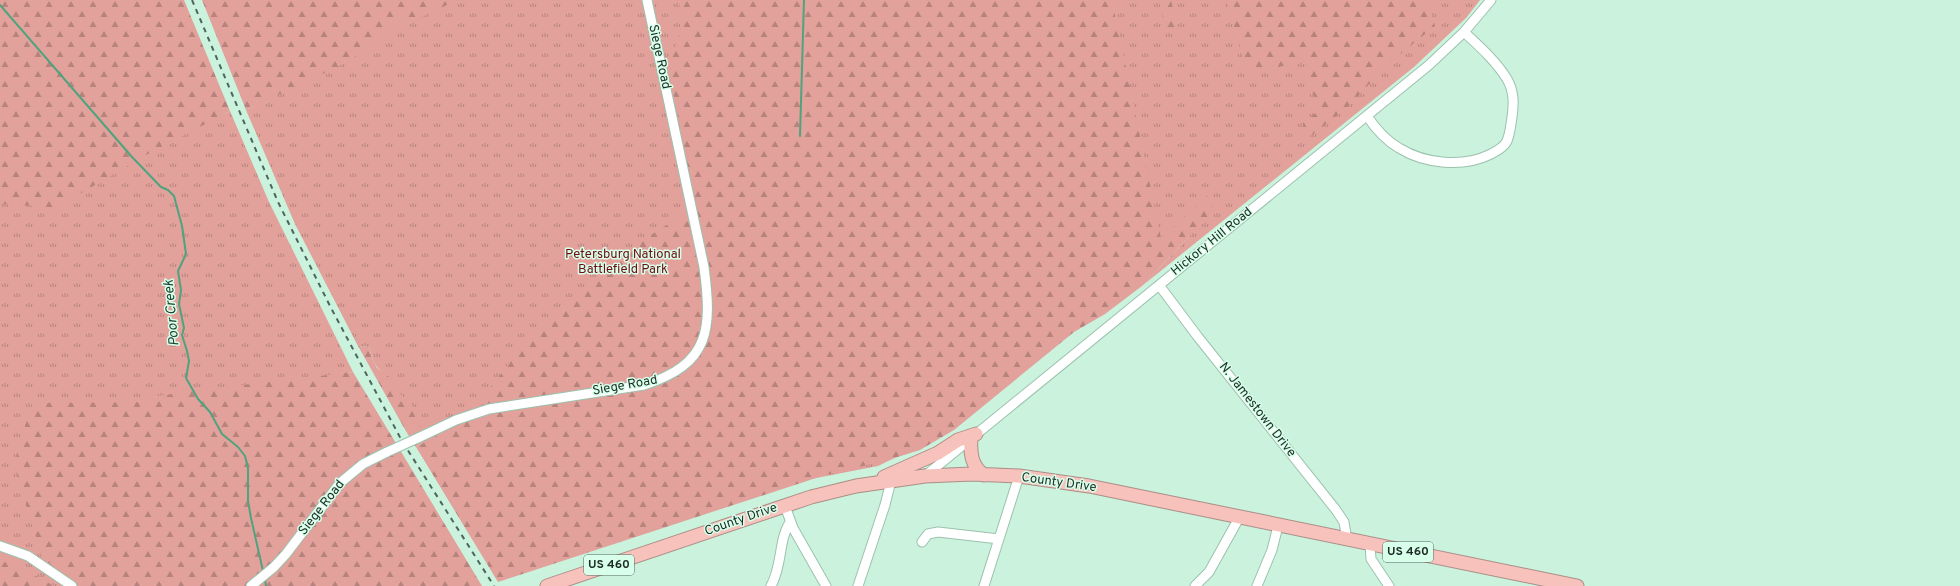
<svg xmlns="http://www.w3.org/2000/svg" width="1960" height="586" font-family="Overpass,sans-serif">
  <defs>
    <pattern id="grass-tufts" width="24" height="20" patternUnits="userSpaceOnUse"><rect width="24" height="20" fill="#e2a19a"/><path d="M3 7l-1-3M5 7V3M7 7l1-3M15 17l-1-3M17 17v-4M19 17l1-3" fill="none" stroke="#b7837d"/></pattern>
    <pattern id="forest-firs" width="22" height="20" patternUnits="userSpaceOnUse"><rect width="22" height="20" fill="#e2a19a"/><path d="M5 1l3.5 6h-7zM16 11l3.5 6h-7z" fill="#b7837d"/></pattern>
  </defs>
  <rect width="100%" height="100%" fill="#caf2dd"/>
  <!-- grass -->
  <path fill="url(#grass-tufts)" d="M 0,0 L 222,115 L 230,111 L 269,202 L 353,372 L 349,372 L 444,586 L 0,586 Z
    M 210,0 L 1480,0 L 1466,18 L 1414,67 L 1142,286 L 1190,236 L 948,432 L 878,466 L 811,479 L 423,443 L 416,447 L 407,433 L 415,428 L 383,373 C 374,366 372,358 369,347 L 358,346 L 295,224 L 246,110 L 254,106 Z"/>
  <!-- forest -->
  <path fill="url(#forest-firs)" d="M 0,0 L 184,0 L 230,111 L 144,156 L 46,214 L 37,206 L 0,204 Z
    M 202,0 L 457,0 L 422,17 L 413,19 L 403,17 L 396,21 L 388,32 L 372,46 L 339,66 L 246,110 Z
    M 679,0 L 1112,0 L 1161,238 L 1208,195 L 1214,211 L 1142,286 L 1105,314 L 1074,332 L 954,430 L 920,450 L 888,460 L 822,476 L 498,582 L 416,447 L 462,422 L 485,416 L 483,395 L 496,381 L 524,342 L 635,245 L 695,207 L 668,64 C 680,40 682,27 679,0 Z
    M 1159,0 L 1171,0 L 1178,32 L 1172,34 L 1165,28 Z
    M 1226,0 L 1427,0 L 1435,26 L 1388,64 L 1370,71 L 1371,82 L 1351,104 L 1311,136 L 1305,133 L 1303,123 L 1318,111 L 1305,61 L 1250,73 L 1243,59 Z
    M 358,346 L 369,347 L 372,358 L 377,368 L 388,376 L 401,395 L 412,405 L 415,417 L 421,426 L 407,433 Z
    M 353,372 L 482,586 L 76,586 L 78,584 L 42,558 L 15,466 L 19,443 L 33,403 L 141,402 L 158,396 L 201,390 Z
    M 0,560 L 27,571 L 54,586 L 0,586 Z"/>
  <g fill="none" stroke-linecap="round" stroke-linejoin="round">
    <!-- stream -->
    <path stroke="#4fa37e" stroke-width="2" d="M 0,5 L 132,157 L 161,187 L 168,190 L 174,196 L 182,226 L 186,254 L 178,271 L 181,290 L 179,304 L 184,328 L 182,335 L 187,351 L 189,361 L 186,378 L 198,399 L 210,412 L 222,434 L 238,447 L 245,456 L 248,468 L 248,501 L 251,518 L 263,571
      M 800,136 L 804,0
      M 265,580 L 266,586"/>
    <defs>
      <path id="minor" d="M 1367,116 C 1375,128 1385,140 1399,148 C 1425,164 1463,168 1491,154 C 1497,151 1504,147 1507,141 C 1510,134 1511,124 1512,117 C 1514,103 1514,91 1507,79 C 1496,61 1479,46 1464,32
        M 1159,285 L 1198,337 L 1336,510 L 1344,522 L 1347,540
        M 418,438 L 456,420 L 489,409 L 644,385 C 711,364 712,328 704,267 L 647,0
        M 925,476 L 1429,65 L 1464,32 L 1491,0
        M 785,506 L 793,528 L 826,586
        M 922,542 L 928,534 L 938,532 L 999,539
        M 1370,544 L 1371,559 L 1389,586
        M 0,546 L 28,556 L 72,586
        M 251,586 L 274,567 L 286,554 L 340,483 L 363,464 L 387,452
        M 771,586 C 783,564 778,541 790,522
        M 858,586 L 885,505 L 891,481
        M 984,586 L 1019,476
        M 1195,586 L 1209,572 L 1239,518
        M 1257,586 L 1272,550 L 1278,526"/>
      <path id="highway" d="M 971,438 C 970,452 971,466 984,475
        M 884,477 L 938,453 L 958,440 L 976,434
        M 547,586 L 811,497 L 856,486 L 925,476 L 972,474 L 1019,476 L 1089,486 L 1577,586"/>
    </defs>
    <!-- minor casing -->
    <use href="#minor" stroke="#9cc2ae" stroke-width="11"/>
    <!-- highway casing -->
    <use href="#highway" stroke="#ab8e87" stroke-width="15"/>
    <!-- minor -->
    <use href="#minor" stroke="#fff" stroke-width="9"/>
    <!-- highway -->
    <use href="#highway" stroke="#f8c2bc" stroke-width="13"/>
    <!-- rail -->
    <path stroke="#4e655a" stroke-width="2" stroke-dasharray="5 5" stroke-linecap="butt" d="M 192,0 L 278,202 L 330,306 L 402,441 L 494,586"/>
    <defs>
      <path id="minor-bridge" d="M 387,452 L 418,438"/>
    </defs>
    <!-- minor-bridge casing -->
    <use href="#minor-bridge" stroke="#9cc2ae" stroke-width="11" stroke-linecap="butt"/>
    <!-- minor-bridge -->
    <use href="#minor-bridge" stroke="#fff" stroke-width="9"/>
  </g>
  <g text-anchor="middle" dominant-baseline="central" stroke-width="3" stroke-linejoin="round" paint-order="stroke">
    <!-- shield labels -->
    <g fill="#d7ffea" stroke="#556b60" stroke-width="1">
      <rect x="1383" y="542" width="50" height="20" rx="3"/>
      <rect x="584" y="555" width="50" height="20" rx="3"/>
    </g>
    <g font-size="12" font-weight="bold" fill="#1d2c25">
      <text x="1408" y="552">US 460</text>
      <text x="609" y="565">US 460</text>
    </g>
    <!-- street labels -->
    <g font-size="13" fill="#1d2c25" stroke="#d7ffea">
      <text transform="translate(659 57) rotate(78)">Siege Road</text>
      <text transform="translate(1212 242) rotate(-39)">Hickory Hill Road</text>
      <text transform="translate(625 386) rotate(-10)">Siege Road</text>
      <text transform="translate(1257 410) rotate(52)">N. Jamestown Drive</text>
      <text transform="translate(1059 483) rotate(8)">County Drive</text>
      <text transform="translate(322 508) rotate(-52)">Siege Road</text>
      <text transform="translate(741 520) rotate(-19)">County Drive</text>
    </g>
    <!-- park labels -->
    <g font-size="13" fill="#6d0b10" stroke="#d7ffea">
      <text x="623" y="255">Petersburg National<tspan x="623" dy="15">Battlefield Park</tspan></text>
    </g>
    <!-- water labels -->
    <g font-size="14" font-style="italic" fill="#1e4332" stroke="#d7ffea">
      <text transform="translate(172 313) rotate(-95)">Poor Creek</text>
    </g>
  </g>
</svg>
